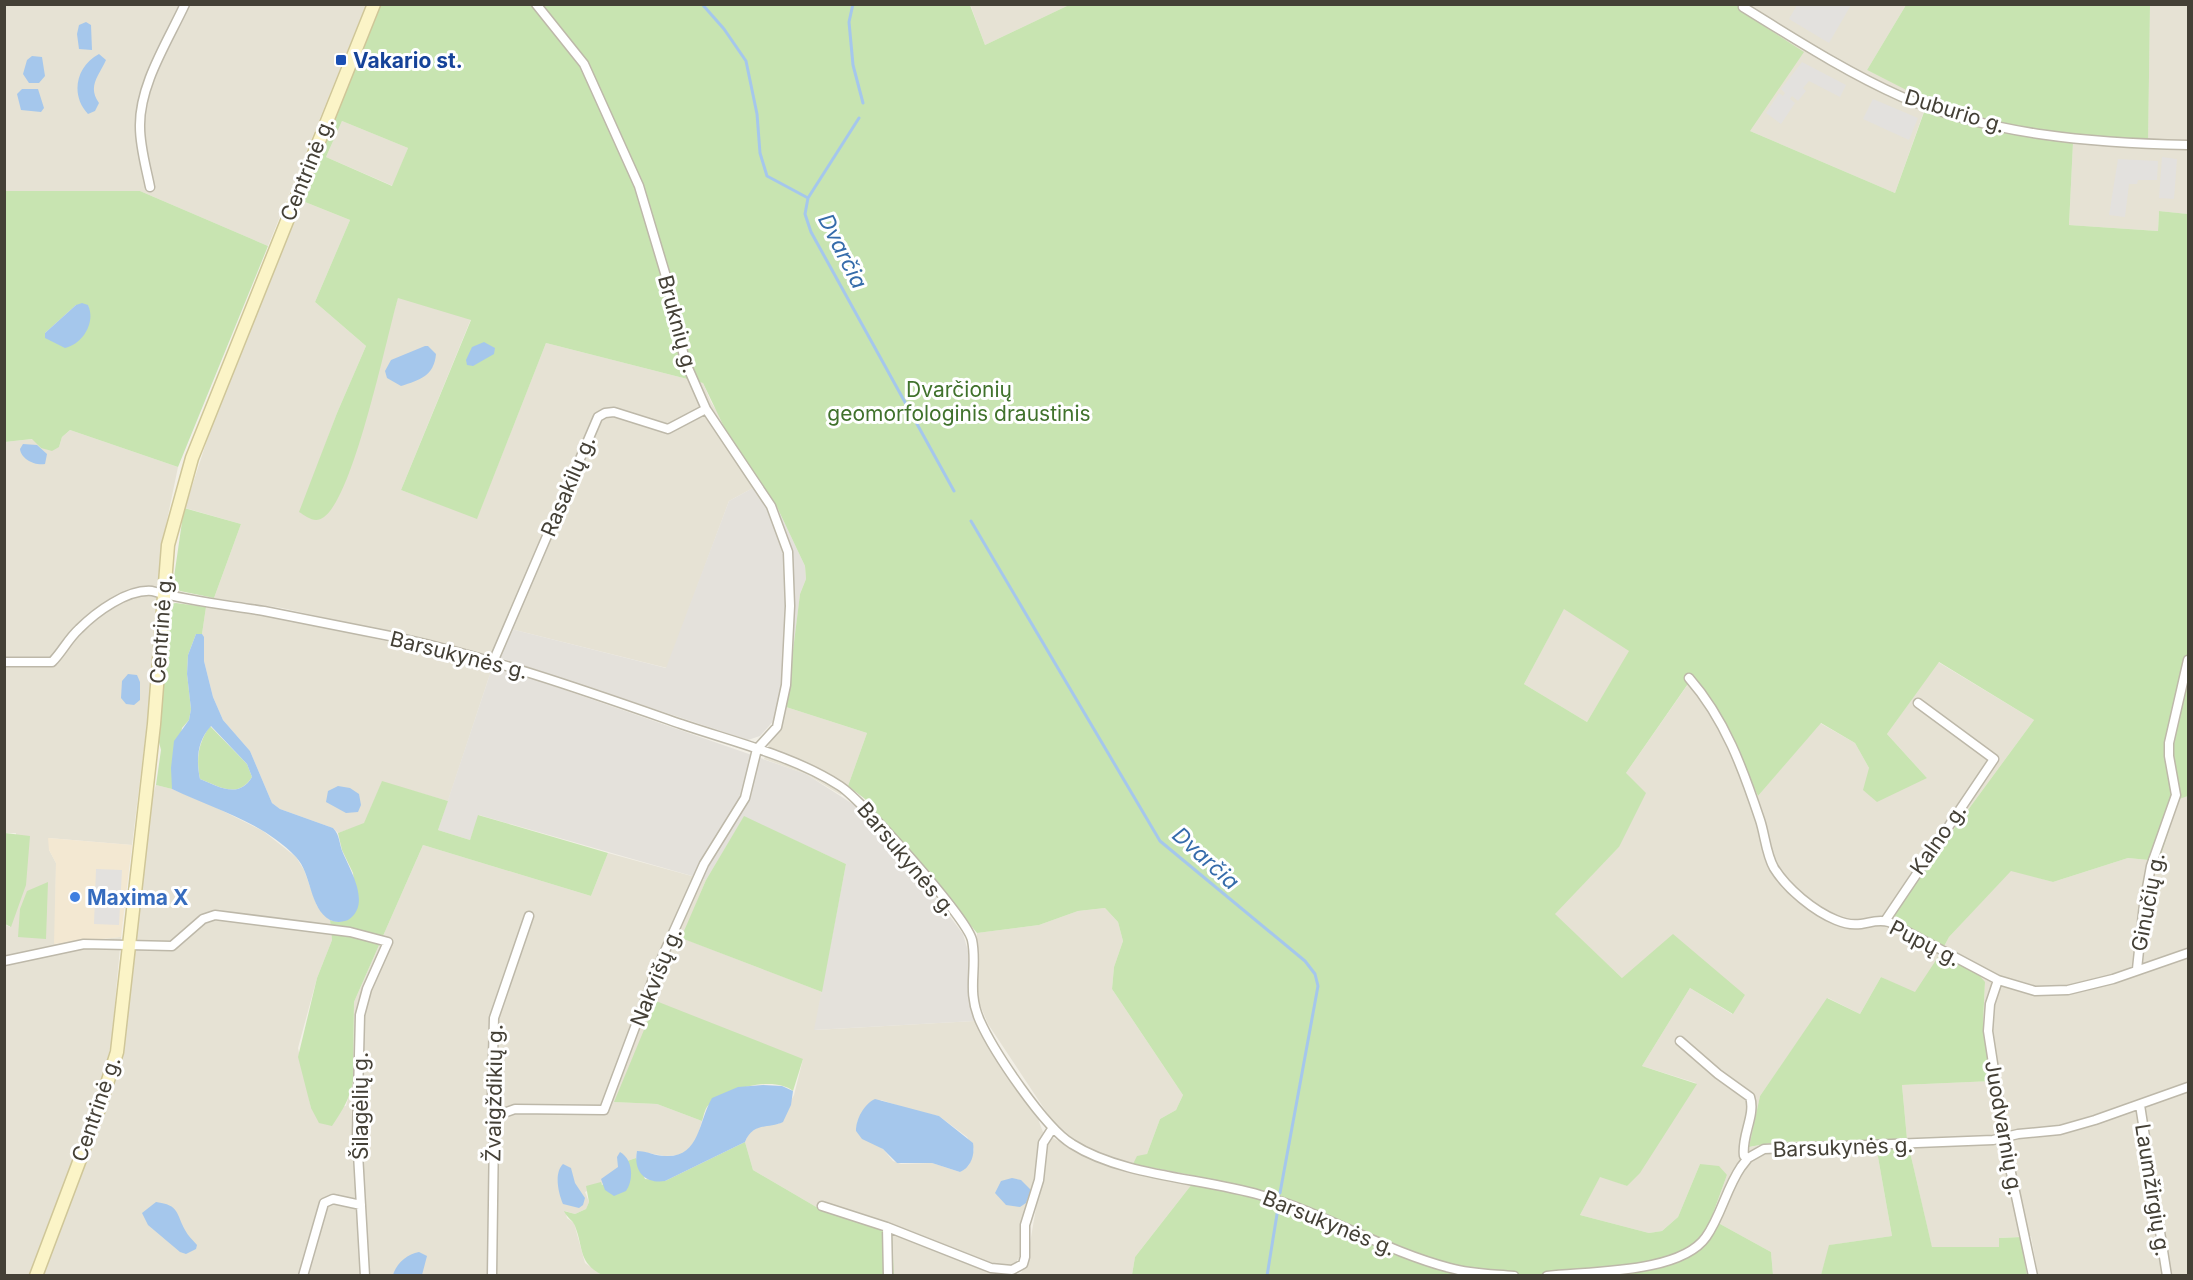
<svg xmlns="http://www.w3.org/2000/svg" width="2193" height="1280" font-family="Inter,sans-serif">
  <rect width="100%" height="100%" fill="#f2efe6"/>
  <!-- residential -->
  <path fill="#e6e2d4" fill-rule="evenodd" d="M 970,4 L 1069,5 L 985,45 Z
    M 1742,4 L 1906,5 L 1867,70 L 1928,100 L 1895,193 L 1750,131 L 1739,10 Z
    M 4,5 L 366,5 L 268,246 L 140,191 L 5,191 Z
    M 2150,5 L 2188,5 L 2188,214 L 2159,211 L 2158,231 L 2069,225 L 2073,143 L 2148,148 Z
    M 342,121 L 408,148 L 393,186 L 326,157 Z
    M 300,200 L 350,220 L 315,302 L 366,346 L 337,413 L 300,513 L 349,472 L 398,297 L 471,319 L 401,490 L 477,518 L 546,343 L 703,383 L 711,402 L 762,483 L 729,501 L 667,668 L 511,629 L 498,657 L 282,608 L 214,598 L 241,524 L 185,508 L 221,397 Z
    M 70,430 L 178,467 L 161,549 L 148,715 L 132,845 L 49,838 L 49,850 L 56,863 L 55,944 L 121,937 L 111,1045 L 101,1084 L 29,1275 L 5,1275 L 4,924 L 10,927 L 16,833 L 5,833 L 5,442 L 33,439 L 41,448 L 59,447 L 62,437 Z
    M 206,607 L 273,616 L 493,665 L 448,801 L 382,782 L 364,824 L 338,833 L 333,828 L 280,809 L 272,803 L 250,751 L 223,720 L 213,697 L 204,661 L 202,634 Z
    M 1564,608 L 1630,651 L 1587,722 L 1524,684 Z
    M 1938,662 L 2034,720 L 1893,912 L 1895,919 L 1940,954 L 1949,937 L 2011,870 L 2053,882 L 2128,858 L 2159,861 L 2179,798 L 2188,796 L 2188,1275 L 2038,1275 L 2031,1236 L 1999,1238 L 1999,1247 L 1932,1248 L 1907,1139 L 1902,1085 L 1993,1081 L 1983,1023 L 1985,982 L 1914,993 L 1881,977 L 1860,1014 L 1828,998 L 1760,1096 L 1750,1147 L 1776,1142 L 1875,1140 L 1892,1236 L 1830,1245 L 1821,1275 L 1773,1275 L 1771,1252 L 1711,1219 L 1727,1175 L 1700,1164 L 1678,1217 L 1662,1231 L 1649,1233 L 1580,1215 L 1600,1176 L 1627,1186 L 1696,1083 L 1642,1066 L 1690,988 L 1732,1014 L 1745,995 L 1622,978 L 1554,914 L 1619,847 L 1626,773 L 1693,677 L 1715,706 L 1758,796 L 1820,723 L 1855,743 L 1869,768 L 1927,778 L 1887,734 Z
    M 786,707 L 867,733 L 848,786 L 841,795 L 806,774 L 764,759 L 769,744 L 782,727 Z
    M 156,785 L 172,789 L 215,807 L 263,831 L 296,857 L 304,870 L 317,906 L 330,920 L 332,940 L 317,978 L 298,1048 L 311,1108 L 346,1106 L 353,1082 L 354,1002 L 423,845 L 591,896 L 608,853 L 706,880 L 682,938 L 822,992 L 815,1030 L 974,1021 L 1038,1119 L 1043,1132 L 1021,1255 L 1013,1266 L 995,1266 L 893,1234 L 987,1271 L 1012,1275 L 1021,1273 L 1026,1266 L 1048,1139 L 1053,1138 L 1073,1149 L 1192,1184 L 1135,1257 L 1132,1275 L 894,1275 L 892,1234 L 818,1208 L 753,1170 L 745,1142 L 749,1133 L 764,1124 L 779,1124 L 794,1095 L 803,1059 L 615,1102 L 657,1104 L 702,1121 L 696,1141 L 690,1149 L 680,1155 L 665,1156 L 637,1151 L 636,1158 L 627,1161 L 631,1170 L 585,1192 L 589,1202 L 586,1209 L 575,1214 L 565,1211 L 567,1218 L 574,1223 L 585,1263 L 602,1275 L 43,1276 L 107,1104 L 150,803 ZM 881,1100 L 915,1111 L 939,1116 L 967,1137 L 974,1149 L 969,1165 L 960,1172 L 932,1163 L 901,1164 L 893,1161 L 883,1149 L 856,1131 L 858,1120 Z
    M 1105,908 L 1118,922 L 1123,941 L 1114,967 L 1112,989 L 1183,1095 L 1176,1110 L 1160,1119 L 1147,1154 L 1133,1164 L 1095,1152 L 1079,1144 L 1051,1119 L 988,1024 L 978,1000 L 975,980 L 977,933 L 1039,925 L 1078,911 Z"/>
  <!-- commercial -->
  <path fill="#f3e8d2" d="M 48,838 L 132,845 L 121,937 L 54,944 L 56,863 L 49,850 Z"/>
  <!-- industrial -->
  <path fill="#e4e1db" d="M 762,483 L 777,507 L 805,566 L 806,579 L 800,594 L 790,679 L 777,717 L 760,736 L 748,740 L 498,657 L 511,629 L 666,668 L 729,501 Z
    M 493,665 L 806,774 L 859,808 L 906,858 L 963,934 L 968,951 L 970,997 L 974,1021 L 814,1030 L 846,864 L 744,817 L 706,880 L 479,815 L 470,840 L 438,830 Z"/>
  <!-- green -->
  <path fill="#c8e4b1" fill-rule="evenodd" d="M 379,5 L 970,5 L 985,45 L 1069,5 L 1742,5 L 1739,10 L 1804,52 L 1750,131 L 1895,193 L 1928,101 L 1867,70 L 1906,5 L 2150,5 L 2148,148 L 2073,143 L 2069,225 L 2158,231 L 2159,211 L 2188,214 L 2188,796 L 2179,799 L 2159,861 L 2128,858 L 2053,882 L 2011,871 L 1949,937 L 1940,954 L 1979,975 L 1985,982 L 1983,1023 L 1993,1081 L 1902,1085 L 1907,1139 L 1932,1247 L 1999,1247 L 1999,1238 L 2021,1237 L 2027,1275 L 1821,1275 L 1829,1245 L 1892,1236 L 1875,1140 L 1776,1142 L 1749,1147 L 1760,1096 L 1827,998 L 1860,1014 L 1881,977 L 1915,992 L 1940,954 L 1895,918 L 1893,912 L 2034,720 L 1939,662 L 1887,734 L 1927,778 L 1877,802 L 1863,790 L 1869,768 L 1855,743 L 1821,723 L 1758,796 L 1715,706 L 1692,678 L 1626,773 L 1646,793 L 1619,847 L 1555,914 L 1622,978 L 1673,934 L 1745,995 L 1733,1014 L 1690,988 L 1642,1066 L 1697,1084 L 1640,1173 L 1627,1186 L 1600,1177 L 1580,1215 L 1649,1233 L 1662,1231 L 1678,1217 L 1700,1164 L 1719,1166 L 1727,1175 L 1711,1219 L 1771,1252 L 1773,1275 L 1132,1275 L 1135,1257 L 1192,1184 L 1191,1175 L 1133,1164 L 1137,1156 L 1147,1154 L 1160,1119 L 1176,1110 L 1183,1095 L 1112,989 L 1114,967 L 1123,941 L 1118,922 L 1105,908 L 1078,911 L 1039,925 L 977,933 L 865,799 L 848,786 L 867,733 L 786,707 L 800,594 L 806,579 L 805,566 L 777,507 L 726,431 L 703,383 L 546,343 L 477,519 L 401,490 L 471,320 L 398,298 C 386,339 354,496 324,517 C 315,524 307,517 299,512 L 337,413 L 366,346 L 315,302 L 350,220 L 300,200 ZM 342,121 L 408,148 L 392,186 L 326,157 ZM 1564,609 L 1629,651 L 1587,722 L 1524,684 Z
    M 5,191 L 140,191 L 268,246 L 178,467 L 70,430 L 62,437 L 59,447 L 52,451 L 41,448 L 32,439 L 5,442 ZM 76,305 L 88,305 L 90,319 L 45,338 L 45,333 Z
    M 184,508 L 241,524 L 214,598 L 180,591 L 173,584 Z
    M 176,603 L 206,607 L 202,634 L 196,634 L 188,655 L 187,674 L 191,709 L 189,720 L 182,728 L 172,789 L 156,785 L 161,750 L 158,738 L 168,610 L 170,604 Z
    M 210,726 L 247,764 L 252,777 C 238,799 220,787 200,779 C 196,759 198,743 210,726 Z
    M 382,781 L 448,801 L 438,830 L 470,840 L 478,815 L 608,853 L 591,896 L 423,845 L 354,1002 L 353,1082 C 349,1100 342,1111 332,1126 L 319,1123 L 311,1108 L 298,1057 L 317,978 L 332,940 L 330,920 C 342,924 350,920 357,908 L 353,873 L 342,850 L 338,833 L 364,823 Z
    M 744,816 L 846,864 L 822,992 L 681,938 L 706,880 Z
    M 5,833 L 30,836 L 26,885 L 11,927 L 5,924 Z
    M 48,882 L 46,939 L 18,937 L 20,909 L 27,891 Z
    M 656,1001 L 803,1059 L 793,1091 C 774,1075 727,1089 710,1104 C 705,1107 704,1115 702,1121 L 657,1104 L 614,1102 Z
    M 745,1142 L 753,1170 L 818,1208 L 892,1234 L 894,1275 L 602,1275 C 578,1262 584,1249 575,1226 C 573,1220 567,1218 564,1211 L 575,1214 L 586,1209 L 589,1202 L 586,1186 L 601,1182 L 602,1185 L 627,1161 L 636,1158 L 645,1179 L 665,1181 Z"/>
  <!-- parking -->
  <path fill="#e3e1de" d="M 1797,5 L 1797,4 L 1851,5 L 1829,43 L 1789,19 Z
    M 1802,62 L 1846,85 L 1840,97 L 1809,81 L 1803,88 L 1806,91 L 1798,101 L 1792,96 L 1790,99 L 1795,103 L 1781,124 L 1766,113 L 1779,93 L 1783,96 L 1785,93 L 1781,89 Z
    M 1873,99 L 1918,118 L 1909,140 L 1863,119 Z
    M 2162,157 L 2177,159 L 2174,199 L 2159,198 Z
    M 2118,159 L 2158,161 L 2157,180 L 2138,180 L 2137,184 L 2129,184 L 2125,217 L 2109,215 Z
    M 96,869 L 122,870 L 119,925 L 94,924 Z"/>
  <!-- water -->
  <path fill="#a5c7ec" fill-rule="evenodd" d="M 86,22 L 91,25 L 92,50 L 79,49 L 77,34 L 79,25 Z
    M 99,54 L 106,60 C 99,76 87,86 99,103 L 95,111 L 88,114 C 70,95 76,66 99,54 Z
    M 32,56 L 42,57 L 45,76 L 39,83 L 29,83 L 23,74 L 27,60 Z
    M 22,89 L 38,89 L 44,108 L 41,112 L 21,110 L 17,94 Z
    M 82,303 L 88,305 C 96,322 83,344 65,348 L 45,338 L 45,333 L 76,305 Z
    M 484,342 L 495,348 L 494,354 L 473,366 L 467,365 L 466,360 L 472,347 Z
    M 425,346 L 428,346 L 436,354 C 434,376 420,380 401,386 L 387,378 L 385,371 L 391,360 Z
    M 23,444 L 37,445 L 47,454 L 45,464 C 35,466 21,459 20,449 Z
    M 196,634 L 202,634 L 204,637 L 204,661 L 213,697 L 223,720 L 250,751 L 272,803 L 280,809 L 333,828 C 340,835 339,844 343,853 C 350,870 372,905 348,920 C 343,922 336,923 330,920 C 309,908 312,874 296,857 C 263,822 214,809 172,789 L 171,768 L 174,741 L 189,720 L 191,709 L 187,674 L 188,655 ZM 211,726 L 247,764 L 252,777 C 239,799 219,787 200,779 C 196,760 197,741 211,726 Z
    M 128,674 L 137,675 L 140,682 L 140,700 L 134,705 L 126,704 L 121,698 L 122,681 Z
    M 338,786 L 350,788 L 359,794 L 361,805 L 358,812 L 346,813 L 326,802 L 328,791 Z
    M 763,1085 L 782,1086 L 793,1091 L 791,1105 L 783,1122 C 768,1129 753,1122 745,1142 L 665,1181 C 645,1184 633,1171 637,1151 C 647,1151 655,1156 665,1156 C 700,1158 698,1122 712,1098 L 738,1087 Z
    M 875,1099 L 939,1116 L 973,1143 C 975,1155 971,1167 960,1172 L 932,1163 L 897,1163 L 883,1149 L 862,1139 L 856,1131 C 856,1119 864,1104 875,1099 Z
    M 620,1152 C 633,1159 634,1180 626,1191 L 614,1196 L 605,1190 L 601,1179 L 618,1167 L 617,1157 Z
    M 563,1164 L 571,1168 L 575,1183 L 585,1198 L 583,1205 L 579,1208 L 563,1204 C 558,1192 554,1173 563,1164 Z
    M 1012,1178 L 1021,1180 L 1031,1190 L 1026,1203 L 1020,1207 L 1006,1205 L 995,1193 L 1001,1181 Z
    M 156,1202 C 180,1205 176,1214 185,1230 C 188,1236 193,1240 197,1245 L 196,1249 L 186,1254 L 180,1252 L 148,1225 L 142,1213 Z
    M 419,1252 L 427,1256 L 422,1275 L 393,1275 C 396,1264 407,1254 419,1252 Z"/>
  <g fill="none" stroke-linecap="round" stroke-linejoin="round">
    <!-- stream -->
    <path stroke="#a5c7ec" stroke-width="3" d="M 702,4 L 724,29 L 746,61 L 757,114 L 760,153 L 767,176 L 808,198 L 805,214 L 811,232 L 954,491
      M 853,4 L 849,22 L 853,65 L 863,103
      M 808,198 L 859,118
      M 971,521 L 1160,841 L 1305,961 L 1315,974 L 1318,986 L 1280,1193
      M 1267,1276 L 1278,1208"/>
    <defs>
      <path id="street" d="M 1743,7 C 1795,39 1846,72 1902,97 C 1991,135 2093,143 2188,145
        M 150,187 C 146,167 140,147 140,127 C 139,85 168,41 185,4
        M 4,662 L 52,662 C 62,652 68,639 79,629 C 96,612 127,589 152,591 C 189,601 227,605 264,611 C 310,620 355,629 400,638 C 496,659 589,692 681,724 C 734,742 794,756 840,786 C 863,801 967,918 972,940 C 978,968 966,990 980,1021 C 994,1052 1044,1127 1072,1144 C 1122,1176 1202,1178 1260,1195 C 1325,1213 1384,1251 1450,1268 C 1471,1274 1493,1274 1514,1276
        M 493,662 L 598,417 L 605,413 L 614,412 L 668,429 L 706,409
        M 1689,678 C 1725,719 1743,769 1760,820 C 1765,835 1766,854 1774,868 C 1787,889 1814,911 1836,920 C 1863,931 1869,917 1889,922 L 1998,980 L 2035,991 L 2068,990 L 2113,979 L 2188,953
        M 1885,921 L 1994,759 L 1918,703
        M 4,961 L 84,944 L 172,946 L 203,919 L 215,915 L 350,932 L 388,942 L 367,989 L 360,1015 L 357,1136 L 365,1276
        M 2137,969 L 2144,904 L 2151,866 L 2176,795 L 2169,756 L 2169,743 L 2188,660
        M 1998,980 L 1990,1004 L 1988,1031 L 2007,1154 L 2033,1276
        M 1680,1041 L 1718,1074 L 1750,1097 C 1756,1115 1741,1136 1744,1156 L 1748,1158
        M 2140,1105 L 2167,1276
        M 498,1115 L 515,1109 L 604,1110 L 656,971 L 704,864 L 745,798 L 757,749 L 777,727 L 786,685 L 790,606 L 788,552 L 771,506 L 706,409 L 685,361 L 665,273 L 639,186 L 598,95 L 584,64 L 536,4
        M 822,1206 L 887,1227 L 991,1268 L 1012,1270 L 1023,1264 L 1025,1257 L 1025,1225 L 1039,1180 L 1043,1143 L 1052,1129
        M 887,1227 L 888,1276
        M 303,1276 L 324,1203 L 333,1199 L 361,1205
        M 492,1276 L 494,1131 L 498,1115 L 492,1097 L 494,1018 L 529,916
        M 1547,1276 C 1588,1271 1680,1274 1706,1237 C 1721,1216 1726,1189 1741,1167 L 1748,1158 L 1764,1149 L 1993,1140 L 2018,1134 L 2060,1130 L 2095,1120 L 2188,1087"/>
      <path id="secondary" d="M 36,1276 L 99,1109 L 117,1052 L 154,724 L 168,545 L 192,458 L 374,4"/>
    </defs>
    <!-- street casing -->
    <use href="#street" stroke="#bdb8a9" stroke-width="11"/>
    <!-- secondary casing -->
    <use href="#secondary" stroke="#cfc698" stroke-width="15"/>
    <!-- street -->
    <use href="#street" stroke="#fff" stroke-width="8"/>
    <!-- secondary -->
    <use href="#secondary" stroke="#fbf4c7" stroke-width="12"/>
  </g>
  <!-- markers -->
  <rect fill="#1a4fb4" stroke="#fff" stroke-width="2" x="335" y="54" width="12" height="12" rx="3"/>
  <circle fill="#3f7fe0" stroke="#fff" stroke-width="2" cx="75" cy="897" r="6"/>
  <g text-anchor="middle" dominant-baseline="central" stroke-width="6" stroke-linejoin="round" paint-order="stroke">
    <!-- transit labels -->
    <g font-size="21" font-weight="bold" fill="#164399" stroke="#fff" text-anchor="start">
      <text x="353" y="60">Vakario st.</text>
    </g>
    <!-- street labels -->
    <g font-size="21" fill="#444036" stroke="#fff">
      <text transform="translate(1955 111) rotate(17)">Duburio g.</text>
      <text transform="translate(307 169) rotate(-68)">Centrinė g.</text>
      <text transform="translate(678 324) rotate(75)">Bruknių g.</text>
      <text transform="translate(568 486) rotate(-67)">Rasakilų g.</text>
      <text transform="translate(161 629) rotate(-86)">Centrinė g.</text>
      <text transform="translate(459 655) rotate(14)">Barsukynės g.</text>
      <text transform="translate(1938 839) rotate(-55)">Kalno g.</text>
      <text transform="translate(907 859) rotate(50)">Barsukynės g.</text>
      <text transform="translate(2148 902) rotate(-79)">Ginučių g.</text>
      <text transform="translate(1925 943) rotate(27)">Pupų g.</text>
      <text transform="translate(656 977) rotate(-68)">Nakvišų g.</text>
      <text transform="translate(494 1093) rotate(-89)">Žvaigždikių g.</text>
      <text transform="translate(360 1106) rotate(-90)">Šilagėlių g.</text>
      <text transform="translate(96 1109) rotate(-71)">Centrinė g.</text>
      <text transform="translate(2004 1128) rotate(80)">Juodvarnių g.</text>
      <text transform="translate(1843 1147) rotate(-2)">Barsukynės g.</text>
      <text transform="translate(2153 1190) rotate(81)">Laumžirgių g.</text>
      <text transform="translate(1329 1223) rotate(22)">Barsukynės g.</text>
    </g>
    <!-- park labels -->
    <g font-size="21" fill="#40722c" stroke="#fff">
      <text x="959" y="389">Dvarčionių<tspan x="959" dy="24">geomorfologinis draustinis</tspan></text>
    </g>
    <!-- shop labels -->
    <g font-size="21" font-weight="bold" fill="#366cbe" stroke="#fff" text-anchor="start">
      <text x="87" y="897">Maxima X</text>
    </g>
    <!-- water labels -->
    <g font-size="22" font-style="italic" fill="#356caa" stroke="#fff">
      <text transform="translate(843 251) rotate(63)">Dvarčia</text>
      <text transform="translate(1206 858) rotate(42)">Dvarčia</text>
    </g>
  </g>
  <!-- border -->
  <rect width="2193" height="1280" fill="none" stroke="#444036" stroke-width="12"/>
</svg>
